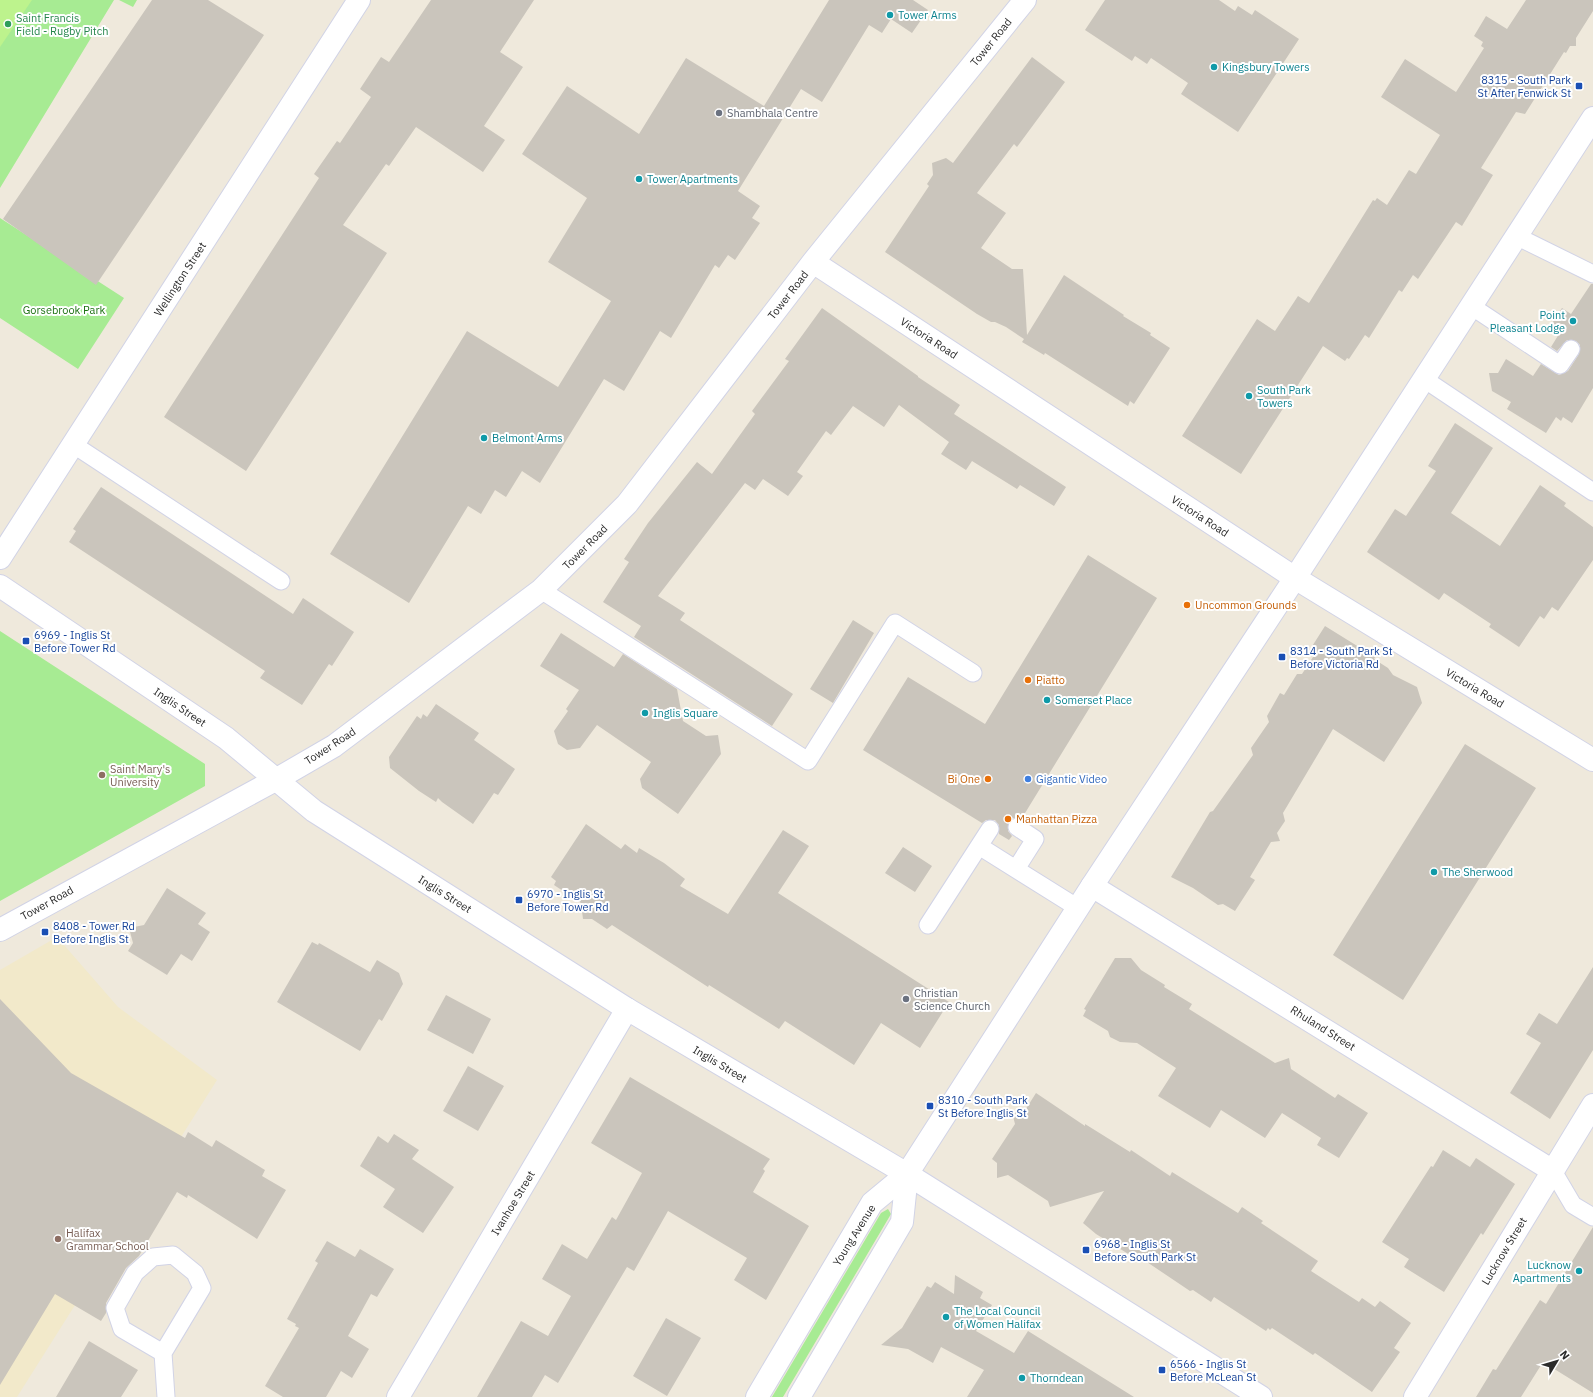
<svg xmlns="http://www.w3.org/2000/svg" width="1593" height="1397" font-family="'IBM Plex Sans',sans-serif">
  <rect width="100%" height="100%" fill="#efe9dc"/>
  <!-- education -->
  <path fill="#f2e9ca" d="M 57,937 L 118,1007 L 217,1080 L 17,1397 L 0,1397 L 0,970 Z"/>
  <!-- green -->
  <path fill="#a7eb93" d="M 0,0 L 114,0 L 0,188 Z
    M 119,0 L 137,0 L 133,7 Z
    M 0,218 L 124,298 L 78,369 L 0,318 Z
    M 0,631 L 205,764 L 205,786 L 0,901 Z
    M 888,1209 L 891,1214 L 783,1397 L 772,1397 L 881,1213 Z"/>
  <!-- pitch -->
  <path fill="#bdf38d" d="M 0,0 L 32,0 L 0,47 Z"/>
  <!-- building -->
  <path fill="#cac5bc" d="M 152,0 L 208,0 L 264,35 L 96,285 L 3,219 Z
    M 431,0 L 534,0 L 500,52 L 523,67 L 484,126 L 505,140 L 483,172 L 416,127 L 389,166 L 386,164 L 343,225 L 387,253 L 246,471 L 164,417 L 319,178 L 314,174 L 337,141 L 340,143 L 371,97 L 360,89 L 381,57 L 389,62 Z
    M 829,0 L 913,0 L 928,10 L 912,33 L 891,19 L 882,33 L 869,25 L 822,102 L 801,89 L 738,191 L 760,206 L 752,218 L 760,223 L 735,260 L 728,255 L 719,268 L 715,265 L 671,338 L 660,331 L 624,391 L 604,379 L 540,483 L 522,471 L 506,497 L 495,490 L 481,514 L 468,506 L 409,603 L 330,554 L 467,331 L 558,387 L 611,301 L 548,262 L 587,198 L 522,154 L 567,86 L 639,134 L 686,58 L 764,106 Z
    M 1105,0 L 1219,0 L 1235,11 L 1238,6 L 1252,15 L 1255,10 L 1299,39 L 1238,132 L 1181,94 L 1188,83 L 1151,58 L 1147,64 L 1135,56 L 1132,61 L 1085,30 Z
    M 1526,0 L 1593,0 L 1593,11 L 1576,38 L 1576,46 L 1570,46 L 1566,53 L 1564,52 L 1525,114 L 1516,112 L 1481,168 L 1493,175 L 1462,226 L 1456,222 L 1418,279 L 1413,275 L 1402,292 L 1399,290 L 1369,338 L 1365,335 L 1349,359 L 1347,358 L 1345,361 L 1323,346 L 1241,474 L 1182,436 L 1257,319 L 1275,331 L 1298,296 L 1309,303 L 1373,200 L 1375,201 L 1377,198 L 1387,205 L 1409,170 L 1416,174 L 1440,135 L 1381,97 L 1405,59 L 1456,92 L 1484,48 L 1481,46 L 1483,42 L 1474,36 L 1486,16 L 1507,29 Z
    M 1032,57 L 1065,82 L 1017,147 L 1014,144 L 977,193 L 1006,213 L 981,248 L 1012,269 L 1023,269 L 1027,335 L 1064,275 L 1124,315 L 1123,316 L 1151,333 L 1150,335 L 1170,348 L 1134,404 L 1130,401 L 1128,406 L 1045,353 L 1044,355 L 1022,342 L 1024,339 L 1006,327 L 995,322 L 991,322 L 977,314 L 885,252 L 929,186 L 927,184 L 933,175 L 932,163 L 946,158 L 953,163 Z
    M 1591,284 L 1593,284 L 1593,388 L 1572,423 L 1563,417 L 1561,421 L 1556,417 L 1546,433 L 1507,409 L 1511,402 L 1492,391 L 1489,373 L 1498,373 L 1506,359 L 1533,376 L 1541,364 L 1559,375 L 1568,371 L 1579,354 L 1580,345 L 1576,341 L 1567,340 L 1557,351 L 1551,347 L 1559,334 L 1549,328 L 1562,308 L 1571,314 Z
    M 822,308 L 918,376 L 918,377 L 960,405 L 954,414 L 1066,487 L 1054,506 L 1020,485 L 1017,489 L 972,461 L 966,470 L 941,454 L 949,442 L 899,405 L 884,427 L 853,406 L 831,435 L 826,431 L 797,472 L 803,476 L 788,496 L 763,479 L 755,490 L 745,483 L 658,596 L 685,613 L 680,620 L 793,694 L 772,726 L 634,637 L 641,626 L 603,602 L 629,562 L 624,559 L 648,523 L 697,462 L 712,474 L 755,414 L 752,411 L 789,361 L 785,359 Z
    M 1455,423 L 1493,448 L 1451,513 L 1500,546 L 1540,485 L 1566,503 L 1564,506 L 1593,527 L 1593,560 L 1558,611 L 1552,607 L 1544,619 L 1540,616 L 1519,647 L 1489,627 L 1491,624 L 1444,593 L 1439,600 L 1367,552 L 1395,509 L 1406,516 L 1436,471 L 1428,466 Z
    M 101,487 L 293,614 L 303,598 L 354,632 L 332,666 L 329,664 L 302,705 L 260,678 L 265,671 L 69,542 L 76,531 L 73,529 Z
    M 1088,555 L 1157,598 L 1022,818 L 1013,818 L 1009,822 L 1008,831 L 1012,836 L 1009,840 L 999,834 L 999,825 L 995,820 L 986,820 L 982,823 L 863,750 L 908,677 L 985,724 Z
    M 853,620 L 874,633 L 833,703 L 810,689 Z
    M 1325,626 L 1375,657 L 1374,659 L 1388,668 L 1393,675 L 1417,687 L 1422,703 L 1384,762 L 1333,729 L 1283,813 L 1285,821 L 1277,833 L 1280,841 L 1271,842 L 1250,877 L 1255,880 L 1235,911 L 1223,904 L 1218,905 L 1193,888 L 1171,877 L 1210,812 L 1213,811 L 1253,755 L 1251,748 L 1269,722 L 1267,716 L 1280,693 L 1284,695 L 1297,674 L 1302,674 L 1313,657 L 1311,648 Z
    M 561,633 L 614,667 L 623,654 L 677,689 L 683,721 L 706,736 L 718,735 L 721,754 L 678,814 L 642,788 L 640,779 L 651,762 L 597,725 L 580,748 L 567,750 L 558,744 L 554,731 L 568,711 L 566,709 L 579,690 L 540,666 Z
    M 436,704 L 479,733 L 474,740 L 515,769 L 498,795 L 494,793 L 473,824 L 442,802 L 438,798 L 436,802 L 419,791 L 390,768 L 389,757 L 417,716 L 421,719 L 423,714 L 427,717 Z
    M 1465,744 L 1536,788 L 1403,1000 L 1333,955 Z
    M 586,824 L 621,849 L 625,844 L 637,853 L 639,848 L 664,863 L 685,879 L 680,886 L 728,914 L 783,830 L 809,846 L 778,893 L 949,1002 L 920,1048 L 881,1023 L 854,1065 L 785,1021 L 779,1029 L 709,985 L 708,987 L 612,925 L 607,929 L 592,919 L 583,919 L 581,903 L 554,885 L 556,881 L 551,877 Z
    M 903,847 L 932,866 L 915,892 L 885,873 Z
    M 167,888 L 206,913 L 198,924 L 210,932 L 192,961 L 181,954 L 167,975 L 128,951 L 133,943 L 129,928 L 144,925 Z
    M 312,942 L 318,945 L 319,943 L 370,972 L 377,960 L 399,973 L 403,984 L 382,1021 L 379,1019 L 360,1051 L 277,1002 Z
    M 1115,958 L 1131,958 L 1141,970 L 1165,985 L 1164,987 L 1192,1004 L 1189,1009 L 1275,1063 L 1289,1058 L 1291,1069 L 1335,1098 L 1338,1094 L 1368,1113 L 1339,1158 L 1317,1145 L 1321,1138 L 1282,1113 L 1265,1138 L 1221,1110 L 1210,1128 L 1158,1096 L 1176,1068 L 1137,1043 L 1120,1042 L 1110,1037 L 1108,1031 L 1083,1016 L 1086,1010 L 1084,1009 Z
    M 1593,967 L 1593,1050 L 1550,1119 L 1510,1093 L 1541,1043 L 1526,1034 L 1539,1013 L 1557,1024 Z
    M 446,995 L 491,1019 L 473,1054 L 427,1030 Z
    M 0,999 L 71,1073 L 185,1138 L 188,1132 L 212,1147 L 216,1140 L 265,1170 L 262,1176 L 286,1190 L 257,1239 L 188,1195 L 187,1198 L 177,1192 L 139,1256 L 126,1268 L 106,1303 L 106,1313 L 101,1321 L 55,1294 L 0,1385 Z
    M 468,1066 L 504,1086 L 478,1131 L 443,1111 Z
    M 630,1077 L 770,1159 L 763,1169 L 765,1171 L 753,1192 L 809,1226 L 766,1300 L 734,1280 L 747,1258 L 668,1211 L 634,1271 L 627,1267 L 558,1383 L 545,1375 L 532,1397 L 477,1397 L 521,1321 L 548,1336 L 571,1296 L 542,1279 L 562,1244 L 587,1259 L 612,1217 L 616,1220 L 642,1173 L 591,1143 Z
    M 1036,1093 L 1085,1126 L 1085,1124 L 1130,1152 L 1131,1150 L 1170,1176 L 1172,1172 L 1238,1213 L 1242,1207 L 1263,1221 L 1261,1223 L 1318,1261 L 1311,1271 L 1359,1302 L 1362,1298 L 1375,1307 L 1380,1301 L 1411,1323 L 1394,1348 L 1400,1352 L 1372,1392 L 1315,1353 L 1313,1355 L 1272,1328 L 1270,1330 L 1268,1328 L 1266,1331 L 1214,1297 L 1211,1302 L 1193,1290 L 1190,1291 L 1135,1254 L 1130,1255 L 1096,1234 L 1083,1223 L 1104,1191 L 1050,1207 L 1048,1201 L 1008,1175 L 997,1178 L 997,1163 L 992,1159 L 1015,1124 L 1012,1112 L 1024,1112 Z
    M 394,1134 L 419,1150 L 412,1159 L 454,1187 L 423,1233 L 383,1207 L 395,1189 L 360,1166 L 378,1136 L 388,1143 Z
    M 1443,1150 L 1470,1167 L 1476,1158 L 1515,1184 L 1483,1235 L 1481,1233 L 1444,1292 L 1404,1267 L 1409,1259 L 1382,1242 L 1431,1166 L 1433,1167 Z
    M 1593,1227 L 1593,1393 L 1543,1362 L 1521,1397 L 1476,1397 L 1493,1369 L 1496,1370 L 1540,1300 L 1546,1304 Z
    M 327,1241 L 355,1257 L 360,1249 L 394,1269 L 377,1297 L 371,1294 L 348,1336 L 369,1349 L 352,1378 L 341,1371 L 326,1397 L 283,1397 L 265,1386 L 299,1328 L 295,1326 L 296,1324 L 287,1319 L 318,1263 L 315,1261 Z
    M 955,1275 L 983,1292 L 980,1298 L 992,1305 L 976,1331 L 1014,1353 L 1028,1331 L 1134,1397 L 967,1397 L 984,1370 L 941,1347 L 933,1363 L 908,1349 L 881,1345 L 902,1328 L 927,1286 L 931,1288 L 935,1282 L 954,1294 Z
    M 666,1318 L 701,1338 L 667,1396 L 633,1376 Z
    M 89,1341 L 138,1370 L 121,1397 L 56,1397 Z"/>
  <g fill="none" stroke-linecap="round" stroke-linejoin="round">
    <defs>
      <path id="lane" d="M 1516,236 L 1593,274
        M 1471,306 L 1560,365 L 1571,349
        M 1424,379 L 1593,492
        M 74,445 L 281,581
        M 541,590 L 808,761 L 895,623 L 973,673
        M 979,846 L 990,829
        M 1016,869 L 1035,839 L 1017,827
        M 928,925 L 979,846 L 1078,908
        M 1553,1171 L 1573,1205 L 1593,1217
        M 163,1353 L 122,1329 L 115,1308 L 135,1273 L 153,1257 L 173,1255 L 195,1273 L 202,1288 L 163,1353 L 166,1397"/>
      <path id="street" d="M 813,262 L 1295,578 L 1593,760
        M 0,558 L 359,0
        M 1092,886 L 1553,1171
        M 0,930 L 277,779 L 334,746 L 541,590 L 627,504 L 813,262 L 1025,0
        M 398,1397 L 627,1009
        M 757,1397 L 872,1203 L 907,1174
        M 799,1397 L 902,1222 L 907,1174
        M 1415,1397 L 1593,1105"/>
      <path id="secondary" d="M 0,586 L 226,738 L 314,811 L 627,1009 L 907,1174 L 1261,1397
        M 907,1174 L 1092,886 L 1295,578 L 1593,118"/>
    </defs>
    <!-- lane casing -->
    <use href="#lane" stroke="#d1d3e6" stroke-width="19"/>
    <!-- street casing -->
    <use href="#street" stroke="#d1d3e6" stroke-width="24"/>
    <!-- secondary casing -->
    <use href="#secondary" stroke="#d1d3e6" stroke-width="24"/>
    <!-- lane -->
    <use href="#lane" stroke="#fff" stroke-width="17"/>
    <!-- street -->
    <use href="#street" stroke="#fff" stroke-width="22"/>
    <!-- secondary -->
    <use href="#secondary" stroke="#fff" stroke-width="22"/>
  </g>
  <!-- markers -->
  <g fill="#0f9aa8" stroke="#fff" stroke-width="1.5">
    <circle cx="890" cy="15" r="4"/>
    <circle cx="1214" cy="67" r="4"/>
    <circle cx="639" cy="179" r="4"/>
    <circle cx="1573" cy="321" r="4"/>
    <circle cx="1249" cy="396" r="4"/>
    <circle cx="484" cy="438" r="4"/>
    <circle cx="1047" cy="700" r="4"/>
    <circle cx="645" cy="713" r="4"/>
    <circle cx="1434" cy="872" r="4"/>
    <circle cx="1579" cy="1271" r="4"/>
    <circle cx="946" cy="1317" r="4"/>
    <circle cx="1022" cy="1378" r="4"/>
  </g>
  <circle fill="#2e9e5b" stroke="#fff" stroke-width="1.5" cx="8" cy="24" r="4"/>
  <g fill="#1a4fb4" stroke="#fff" stroke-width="1.5">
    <rect x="1575" y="82" width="8" height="8" rx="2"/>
    <rect x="22" y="637" width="8" height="8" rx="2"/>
    <rect x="1278" y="653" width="8" height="8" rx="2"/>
    <rect x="515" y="896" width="8" height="8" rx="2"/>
    <rect x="41" y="928" width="8" height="8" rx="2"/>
    <rect x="926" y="1102" width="8" height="8" rx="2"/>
    <rect x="1082" y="1246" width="8" height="8" rx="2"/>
    <rect x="1158" y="1366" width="8" height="8" rx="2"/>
  </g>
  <g fill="#6b7280" stroke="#fff" stroke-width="1.5">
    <circle cx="719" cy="113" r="4"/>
    <circle cx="906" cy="999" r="4"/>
  </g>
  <g fill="#e8710a" stroke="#fff" stroke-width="1.5">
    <circle cx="1187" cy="605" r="4"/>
    <circle cx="1028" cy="680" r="4"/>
    <circle cx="988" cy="779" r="4"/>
    <circle cx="1008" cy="819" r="4"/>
  </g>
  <g fill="#8d6e63" stroke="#fff" stroke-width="1.5">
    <circle cx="102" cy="775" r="4"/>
    <circle cx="58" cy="1239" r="4"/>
  </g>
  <circle fill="#3f7fe0" stroke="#fff" stroke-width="1.5" cx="1028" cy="779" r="4"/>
  <g text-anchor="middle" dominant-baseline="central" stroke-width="4" stroke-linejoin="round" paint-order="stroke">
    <!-- culture labels -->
    <g font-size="11" fill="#0d838f" stroke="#fff" text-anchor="start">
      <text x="898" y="15">Tower Arms</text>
      <text x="1222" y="67">Kingsbury Towers</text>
      <text x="647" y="179">Tower Apartments</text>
      <text x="1565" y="315" text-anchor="end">Point<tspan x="1565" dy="13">Pleasant Lodge</tspan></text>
      <text x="1257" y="390">South Park<tspan x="1257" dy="13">Towers</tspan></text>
      <text x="492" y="438">Belmont Arms</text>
      <text x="1055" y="700">Somerset Place</text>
      <text x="653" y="713">Inglis Square</text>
      <text x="1442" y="872">The Sherwood</text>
      <text x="1571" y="1265" text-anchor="end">Lucknow<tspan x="1571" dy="13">Apartments</tspan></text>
      <text x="954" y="1311">The Local Council<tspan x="954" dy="13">of Women Halifax</tspan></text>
      <text x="1030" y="1378">Thorndean</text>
    </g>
    <!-- leisure labels -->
    <g font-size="11" fill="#27864d" stroke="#fff" text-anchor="start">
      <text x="16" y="18">Saint Francis<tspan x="16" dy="13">Field - Rugby Pitch</tspan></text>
    </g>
    <!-- street labels -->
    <g font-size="11" fill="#2b2b2b" stroke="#fff">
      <text transform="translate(991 42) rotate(-51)">Tower Road</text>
      <text transform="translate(180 279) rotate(-57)">Wellington Street</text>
      <text transform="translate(788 295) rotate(-52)">Tower Road</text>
      <text transform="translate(929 338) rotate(33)">Victoria Road</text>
      <text transform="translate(1200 516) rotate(33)">Victoria Road</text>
      <text transform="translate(585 547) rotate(-45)">Tower Road</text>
      <text transform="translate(1475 688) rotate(31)">Victoria Road</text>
      <text transform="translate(180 707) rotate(34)">Inglis Street</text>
      <text transform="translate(330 746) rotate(-33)">Tower Road</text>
      <text transform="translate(445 894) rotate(32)">Inglis Street</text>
      <text transform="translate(47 903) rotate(-29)">Tower Road</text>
      <text transform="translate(1323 1028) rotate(32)">Rhuland Street</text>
      <text transform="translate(720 1064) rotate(31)">Inglis Street</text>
      <text transform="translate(513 1203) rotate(-59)">Ivanhoe Street</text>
      <text transform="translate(854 1235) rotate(-58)">Young Avenue</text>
      <text transform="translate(1504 1251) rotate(-59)">Lucknow Street</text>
    </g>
    <!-- transit labels -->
    <g font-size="11" fill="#164399" stroke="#fff" text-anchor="start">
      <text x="1571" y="80" text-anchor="end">8315 - South Park<tspan x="1571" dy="13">St After Fenwick St</tspan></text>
      <text x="34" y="635">6969 - Inglis St<tspan x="34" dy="13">Before Tower Rd</tspan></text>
      <text x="1290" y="651">8314 - South Park St<tspan x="1290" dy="13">Before Victoria Rd</tspan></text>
      <text x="527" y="894">6970 - Inglis St<tspan x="527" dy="13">Before Tower Rd</tspan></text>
      <text x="53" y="926">8408 - Tower Rd<tspan x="53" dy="13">Before Inglis St</tspan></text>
      <text x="938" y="1100">8310 - South Park<tspan x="938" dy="13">St Before Inglis St</tspan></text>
      <text x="1094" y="1244">6968 - Inglis St<tspan x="1094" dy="13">Before South Park St</tspan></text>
      <text x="1170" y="1364">6566 - Inglis St<tspan x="1170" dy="13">Before McLean St</tspan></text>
    </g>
    <!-- worship labels -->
    <g font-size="11" fill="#5b616d" stroke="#fff" text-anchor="start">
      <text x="727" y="113">Shambhala Centre</text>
      <text x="914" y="993">Christian<tspan x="914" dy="13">Science Church</tspan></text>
    </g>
    <!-- park labels -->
    <g font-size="11" fill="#1c7112" stroke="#fff">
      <text x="64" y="310">Gorsebrook Park</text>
    </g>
    <!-- food labels -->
    <g font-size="11" fill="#c56008" stroke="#fff" text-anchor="start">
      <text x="1195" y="605">Uncommon Grounds</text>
      <text x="1036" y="680">Piatto</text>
      <text x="980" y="779" text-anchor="end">Bi One</text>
      <text x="1016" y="819">Manhattan Pizza</text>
    </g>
    <!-- education labels -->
    <g font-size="11" fill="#785e54" stroke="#fff" text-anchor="start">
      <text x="110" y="769">Saint Mary's<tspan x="110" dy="13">University</tspan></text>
      <text x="66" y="1233">Halifax<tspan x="66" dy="13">Grammar School</tspan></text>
    </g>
    <!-- shop labels -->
    <g font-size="11" fill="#366cbe" stroke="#fff" text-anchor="start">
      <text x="1036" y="779">Gigantic Video</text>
    </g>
  </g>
  <!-- north arrow -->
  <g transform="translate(1557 1361) rotate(52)" stroke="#ffffff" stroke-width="3" paint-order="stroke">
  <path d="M0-3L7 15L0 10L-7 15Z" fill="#2b2b2b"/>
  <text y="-6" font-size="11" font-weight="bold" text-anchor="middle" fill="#2b2b2b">N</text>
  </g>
</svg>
